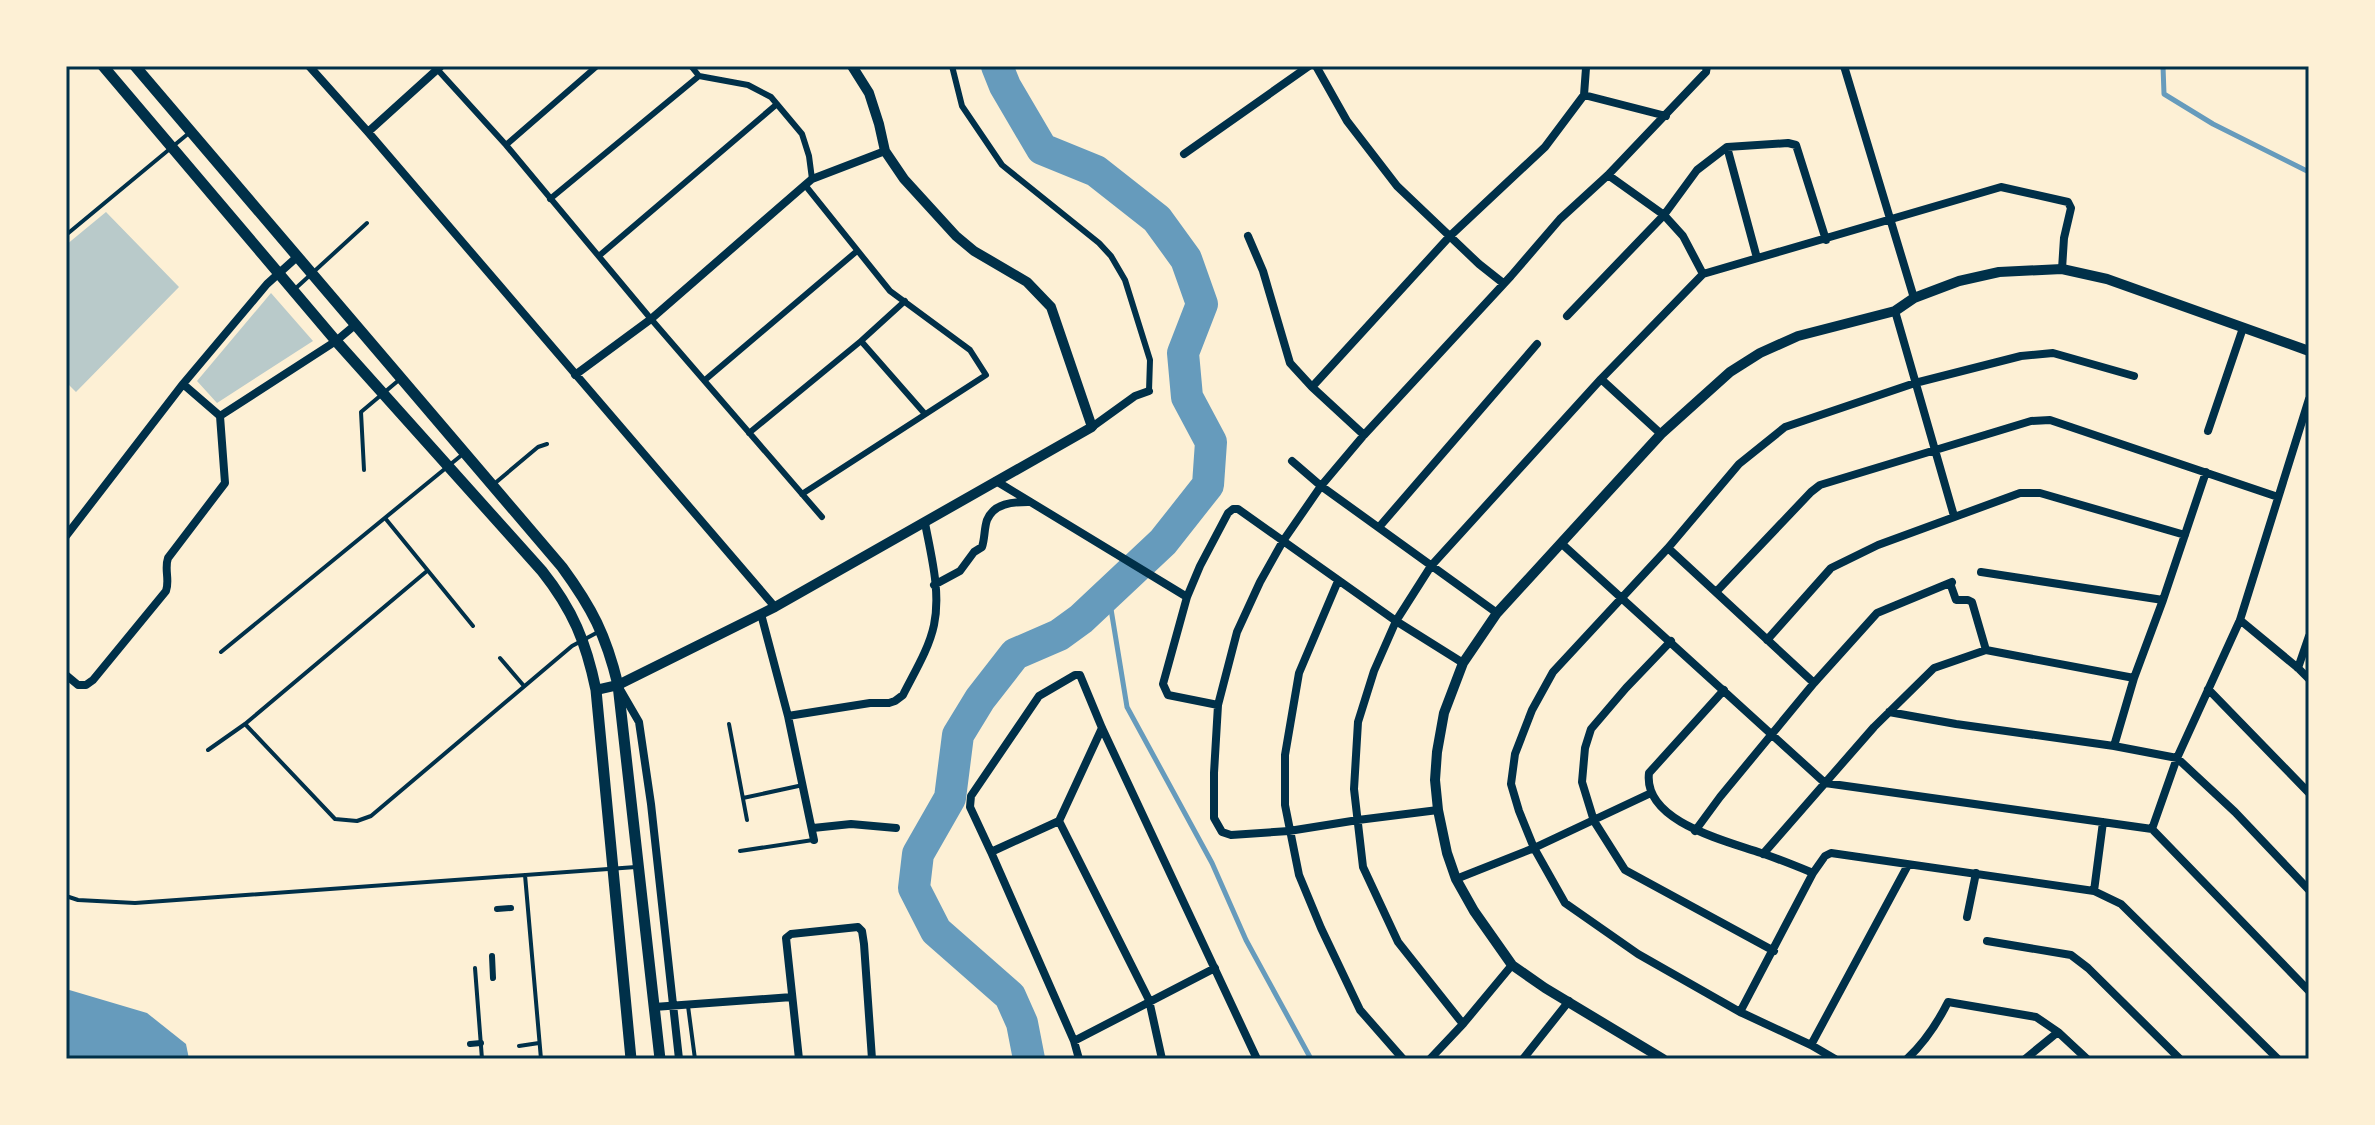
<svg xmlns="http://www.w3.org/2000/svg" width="2375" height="1125" font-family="'Space Grotesk',sans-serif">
  <rect width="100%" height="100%" fill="#fdf0d5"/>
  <!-- green -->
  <path fill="#b9caca" d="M 106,212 L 179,287 L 76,392 L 66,382 L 66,245 Z
    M 271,293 L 313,341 L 217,403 L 197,381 Z"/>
  <!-- water -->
  <path fill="#669bbc" d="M 66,989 L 147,1013 L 186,1044 L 189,1059 L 66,1059 Z"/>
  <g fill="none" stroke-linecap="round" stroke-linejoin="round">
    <!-- stream -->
    <path stroke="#669bbc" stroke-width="5" d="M 2163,66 L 2164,94 L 2213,124 L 2309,172
      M 1112,592 L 1110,603 L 1127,707 L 1212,863 L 1246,940 L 1311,1059"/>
    <!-- river -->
    <path stroke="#669bbc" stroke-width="32" d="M 997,66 L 1005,86 L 1042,149 L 1096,171 L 1157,219 L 1186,259 L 1202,304 L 1183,353 L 1187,397 L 1211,442 L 1208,485 L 1163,542 L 1081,619 L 1059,635 L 1015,654 L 980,699 L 958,735 L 950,798 L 918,854 L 914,888 L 936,931 L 1010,996 L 1022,1023 L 1029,1059"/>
    <!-- service -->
    <path stroke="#003049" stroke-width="4" d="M 66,235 L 189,133
      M 296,288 L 367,223
      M 364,470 L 361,412 L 399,380
      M 494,484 L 538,447 L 547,444
      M 385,518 L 473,626
      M 221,652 L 463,454
      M 500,658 L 524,686
      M 245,724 L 335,819 L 357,821 L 371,816 L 572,646 L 600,631
      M 729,724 L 747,820
      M 208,750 L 245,724 L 427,571
      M 743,798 L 803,785
      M 740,851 L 813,840
      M 525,875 L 541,1059
      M 66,896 L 78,900 L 135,903 L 636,867
      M 475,968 L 482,1059
      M 688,1006 L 695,1059
      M 519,1046 L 539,1043"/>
    <!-- pedestrian -->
    <path stroke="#003049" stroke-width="6" d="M 691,66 L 699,76 L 748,85 L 771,97 L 802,134 L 809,156 L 812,179
      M 952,66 L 962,106 L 1002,165 L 1099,243 L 1111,256 L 1125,280 L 1150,360 L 1149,391
      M 437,69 L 506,145 L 651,319 L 822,517
      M 506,145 L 597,66
      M 550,199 L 699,76
      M 600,255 L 777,104
      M 861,341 L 925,414
      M 705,380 L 857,251
      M 749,433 L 861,341 L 905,301
      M 802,494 L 986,375 L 970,350 L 890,291 L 805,185
      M 497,909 L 511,908
      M 492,956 L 493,978
      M 470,1044 L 481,1043"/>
    <!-- minor -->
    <path stroke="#003049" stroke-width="8" d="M 309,66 L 368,132 L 775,607
      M 1316,66 L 1347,121 L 1397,186 L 1479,264 L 1503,283
      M 1844,66 L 1914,298
      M 1584,95 L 1666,116
      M 368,132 L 441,66
      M 1727,147 L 1757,258
      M 1184,154 L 1309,66
      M 1608,175 L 1664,215 L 1683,236 L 1703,274
      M 1248,236 L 1263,271 L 1290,363 L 1312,387 L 1364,435
      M 1895,311 L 1954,516
      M 1567,316 L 1664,215 L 1697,170 L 1727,147 L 1788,143 L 1796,145 L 1826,240
      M 575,375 L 651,319 L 805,185 L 812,179 L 885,151
      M 1601,379 L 1661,434
      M 183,384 L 220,416
      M 1312,387 L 1450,236 L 1545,147 L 1584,95 L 1586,68
      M 220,416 L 336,341 L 355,325
      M 1092,427 L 1135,396 L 1149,391
      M 2208,431 L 2243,328
      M 1292,461 L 1321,486 L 1497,613
      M 996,481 L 1187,597
      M 1380,526 L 1537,344
      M 66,536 L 183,384 L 267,284 L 297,257
      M 1562,544 L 1825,783 L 2152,829 L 2309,991
      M 1668,548 L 1814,683
      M 1981,572 L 2163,600
      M 1338,581 L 1299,673 L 1285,755 L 1285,805 L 1299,875 L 1321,928 L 1360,1010 L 1403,1059
      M 1950,583 L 1956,600 L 1968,600 L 1972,602 L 1986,650
      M 934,585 L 960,571 L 974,552 L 982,547 C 985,538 984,529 987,520 C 994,503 1013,502 1028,502
      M 1716,592 L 1811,492 L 1820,485 L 2031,421 L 2050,420 L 2278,497
      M 761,614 L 788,716 L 814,840
      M 2240,620 L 2298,668 L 2309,679
      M 1767,640 L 1831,568 L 1878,545 L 2020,493 L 2040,493 L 2185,535
      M 1671,641 L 1626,688 L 1591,729 L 1585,748 L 1582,782 L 1594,821 L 1625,870 L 1774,951
      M 2298,668 L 2309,636
      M 66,675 L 78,685 L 86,685 L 93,680 L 166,591 C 170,580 164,569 168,558 L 225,483 L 220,416
      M 2208,689 L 2309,793
      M 1724,690 L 1649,773 C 1643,822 1727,841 1761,853 C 1779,859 1796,866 1813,873
      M 621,691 L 639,722 L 651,804 L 679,1059
      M 1218,705 L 1168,695 L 1163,684 L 1187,597 L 1200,566 L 1228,513 L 1233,509 L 1238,509 L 1396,621 L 1463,663
      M 1889,712 L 1956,724 L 2114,746 L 2177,758 L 2235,812 L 2309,890
      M 788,716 L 870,703 L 889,703 L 895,701 L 903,695 C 914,673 929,649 934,625 C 941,592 931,555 925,523
      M 2114,746 L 2134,678 L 2163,600 L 2206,472
      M 1438,810 L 1358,820 L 1289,831 L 1231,835 L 1222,832 L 1214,818 L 1214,773 L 1218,705 L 1237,632 L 1260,582 L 1283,541 L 1321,486 L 1364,435 L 1511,276 L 1560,219 L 1608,175 L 1706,72 L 1707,66
      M 1059,821 L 1102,728
      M 813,828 L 851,824 L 896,828
      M 2152,829 L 2177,758 L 2240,620 L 2309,399
      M 1695,831 L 1720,797 L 1814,683 L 1877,613 L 1952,582
      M 991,852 L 970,807 L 971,796 L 1039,696 L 1075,675 L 1080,675 L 1102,728 L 1257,1059
      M 1763,854 L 1874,727 L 1934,668 L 1986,650 L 2134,678
      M 1456,879 L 1534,848 L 1651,793
      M 2094,891 L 2103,822
      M 1967,917 L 1976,873
      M 1987,941 L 2071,955 L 2088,968 L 2180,1059
      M 654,1007 L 792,997
      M 1740,1012 L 1813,873 L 1825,856 L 1831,853 L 2094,891 L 2121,904 L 2278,1059
      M 1463,1024 L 1398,942 L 1363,867 L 1354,789 L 1358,722 L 1374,671 L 1396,621 L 1431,566 L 1601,379 L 1703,274 L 2001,187 L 2068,202 L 2071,208 L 2064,238 L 2062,269
      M 1074,1041 L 1215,968
      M 1811,1045 L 1908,865
      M 799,1059 L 786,938 L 791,934 L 858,927 L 862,931 L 864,944 L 872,1059
      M 1079,1059 L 1074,1041 L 991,852 L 1059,821 L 1149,1000 L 1162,1059
      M 1430,1059 L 1463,1024 L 1512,965
      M 1523,1059 L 1569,1001
      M 1835,1059 L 1811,1045 L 1740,1012 L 1638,954 L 1565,903 L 1534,848 L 1519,811 L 1511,784 L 1515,754 L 1532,710 L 1553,672 L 1668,548 L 1739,464 L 1785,427 L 1915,383 L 2021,356 L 2053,353 L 2134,376
      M 1907,1059 C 1925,1042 1937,1024 1948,1002 L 2036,1017 L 2058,1032 L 2087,1059
      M 2025,1059 L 2058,1032"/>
    <!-- tertiary -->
    <path stroke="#003049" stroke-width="10" d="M 596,690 L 618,685 L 775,607 L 1092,427 L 1051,307 L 1027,282 L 974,251 L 956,236 L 904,179 L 885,151 L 879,124 L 869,93 L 852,66
      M 1663,1059 L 1545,988 L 1512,965 L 1474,911 L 1456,879 L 1447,853 L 1438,810 L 1435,780 L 1437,752 L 1444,713 L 1463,663 L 1497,613 L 1661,434 L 1730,372 L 1760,353 L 1798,336 L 1895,311 L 1914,298 L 1959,281 L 1999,272 L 2062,269 L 2107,279 L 2309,351"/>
    <!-- secondary -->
    <path stroke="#003049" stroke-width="11" d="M 103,66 L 336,341 L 542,571 C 573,610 586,642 596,690 L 631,1059
      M 135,66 L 562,567 C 592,608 606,635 618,685 L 660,1059"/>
  </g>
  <!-- border -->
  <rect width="2375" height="1125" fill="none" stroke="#fdf0d5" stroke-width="136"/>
  <rect x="68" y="68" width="2239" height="989" fill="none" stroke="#003049" stroke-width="3"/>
</svg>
